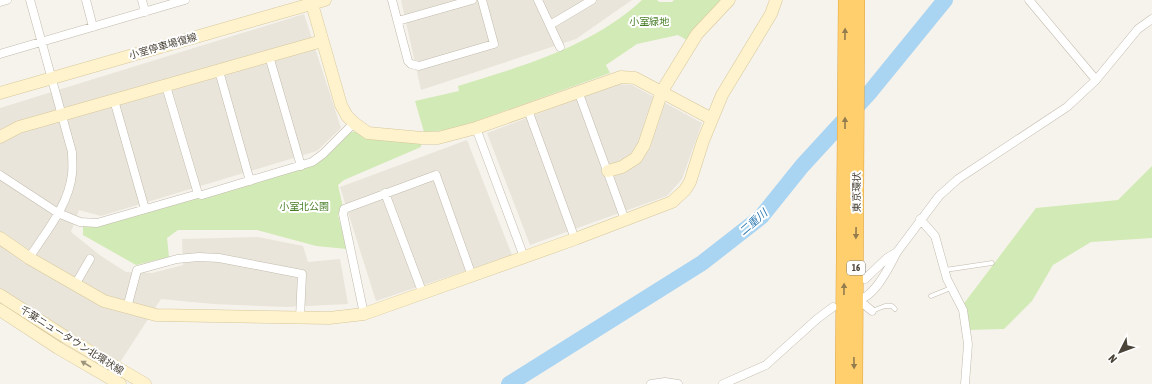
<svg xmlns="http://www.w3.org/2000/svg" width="1152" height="384" font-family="'Asap Condensed','Noto Sans JP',sans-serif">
  <rect width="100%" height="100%" fill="#f6f3ec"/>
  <!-- residential -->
  <path fill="#eae5da" d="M 401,0 L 632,0 L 576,39 L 421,90 Z
    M 304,14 L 341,128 L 317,151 L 101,216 L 79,210 L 71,232 L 101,256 L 126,272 L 152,273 L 183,265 L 182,239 L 258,237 L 303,246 L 308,262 L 340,259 L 348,304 L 286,307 L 213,304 L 161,299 L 117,367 L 0,290 L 0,108 Z
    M 617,84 L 632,85 L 702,123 L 682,179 L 667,196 L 530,245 L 487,133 Z
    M 467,140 L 512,255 L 376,301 L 340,187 Z"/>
  <!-- green -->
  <path fill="#d2eab5" d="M 642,0 L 657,0 L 659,2 L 672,2 L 674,0 L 722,0 L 688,41 L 678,35 L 637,44 L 606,65 L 610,73 L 474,122 L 448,130 L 424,132 L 415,101 L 459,91 L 458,86 C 523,66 591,47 642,0 Z
    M 356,131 L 421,143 L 421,147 L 344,180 L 338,185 L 343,207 L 338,215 L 347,249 L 316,246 L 257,230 L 178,230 L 167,238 L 169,257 L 136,265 L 83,235 L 83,226 L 93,227 L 303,169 L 349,133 Z
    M 1152,166 L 1152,238 L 1091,242 L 1053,265 L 1032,301 L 1004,329 L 966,330 L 959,310 L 1036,208 L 1118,200 Z"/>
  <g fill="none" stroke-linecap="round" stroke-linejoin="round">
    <!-- river -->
    <path stroke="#a9d4f2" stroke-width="16" d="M 509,384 L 702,263 L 761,217 L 802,166 L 870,92 L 945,0"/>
    <defs>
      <path id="lane" d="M 945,270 L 992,263
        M 931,296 L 951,288
        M 872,311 L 885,306 L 892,306 L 895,309"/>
      <path id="street" d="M 86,0 L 93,27
        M 142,0 L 145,12
        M 392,0 L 408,61 L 411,64 L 419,66 L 494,44 L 482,0
        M 538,0 L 560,47
        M 1029,0 L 1096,80
        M 0,2 L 7,0
        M 398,21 L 472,0
        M 550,25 L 592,0
        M 0,54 L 185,0
        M 269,56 L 301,166
        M 219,71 L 250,181
        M 166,86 L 198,194
        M 578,91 L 625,220
        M 114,100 L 145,209
        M 528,110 L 575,239
        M 476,128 L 524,257
        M 0,175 L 58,213 L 80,222 L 97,223 L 198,194 L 202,195 L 312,162 L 323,154 L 354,123
        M 385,193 L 423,294
        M 920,219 L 935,236 L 947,279 L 963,310 L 968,344 L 965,384
        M 29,258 C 45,233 69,205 72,174 C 73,167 72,159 72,152 L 30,0
        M 865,279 L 887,258 L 897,252 L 939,196 L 958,179 L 1067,107 L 1096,80 L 1138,29 L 1152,19
        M 75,285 L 90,259
        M 855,300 C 873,301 890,266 897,252
        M 860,301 L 872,311
        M 127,308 L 137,270 L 177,259 L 199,257 L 219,258 L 302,274 L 300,318
        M 364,314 L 343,214 L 344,209 L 436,175 L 472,276
        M 651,384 L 665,382 L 678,384
        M 723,384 L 766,365 L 817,319 L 833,307"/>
      <path id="secondary" d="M 312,4 L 341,105 L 347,116 L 354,123 L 368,133 L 422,138 L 438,138 L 476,128 L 621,77 L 635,78 L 712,119
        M 0,93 L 325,0
        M 0,137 L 19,127 L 322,41
        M 608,171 L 622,167 L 636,158 L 644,145 L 662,91 L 697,34 L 729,0
        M 0,238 L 29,258 L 104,301 L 156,315 L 329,318 L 364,314 L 575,239 L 672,202 L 685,190 L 690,182 L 703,141 L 722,95 L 771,14 L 776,0
        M 0,295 L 67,338 L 145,384
        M 0,310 L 58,348 L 120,384"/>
      <path id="highway" d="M 843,384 L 846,0
        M 855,384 L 857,0"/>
    </defs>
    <!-- lane casing -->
    <use href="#lane" stroke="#c2bbae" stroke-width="5"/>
    <!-- street casing -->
    <use href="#street" stroke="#c2bbae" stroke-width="9"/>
    <!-- secondary casing -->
    <use href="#secondary" stroke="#d6c79b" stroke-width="13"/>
    <!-- highway casing -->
    <use href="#highway" stroke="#e0a43c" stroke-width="16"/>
    <!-- lane -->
    <use href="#lane" stroke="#fff" stroke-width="4"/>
    <!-- street -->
    <use href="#street" stroke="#fff" stroke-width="8"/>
    <!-- secondary -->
    <use href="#secondary" stroke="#fff3cd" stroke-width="12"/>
    <!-- highway -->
    <use href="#highway" stroke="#ffcf6e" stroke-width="15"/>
  </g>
  <!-- one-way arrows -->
  <defs><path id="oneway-solid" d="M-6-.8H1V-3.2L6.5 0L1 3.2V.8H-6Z"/></defs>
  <g fill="#937c4e">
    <use href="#oneway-solid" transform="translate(845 34) rotate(-89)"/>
    <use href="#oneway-solid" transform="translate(845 123) rotate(-90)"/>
    <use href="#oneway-solid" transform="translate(856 233) rotate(91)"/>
    <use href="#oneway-solid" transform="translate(844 289) rotate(-89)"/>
    <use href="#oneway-solid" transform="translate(854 363) rotate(89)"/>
  </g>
  <use fill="#9c937c" href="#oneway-solid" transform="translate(86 364) rotate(-149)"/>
  <g text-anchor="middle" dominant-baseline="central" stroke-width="4" stroke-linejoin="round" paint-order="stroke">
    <!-- shield labels -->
    <rect fill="#fff" stroke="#817c74" stroke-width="1" x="847" y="261" width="18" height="14" rx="3"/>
    <g font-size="9" font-weight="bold" fill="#4b4439">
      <text x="856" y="268">16</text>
    </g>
    <!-- park labels -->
    <g font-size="10" fill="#4a7f2a" stroke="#fff">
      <text x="649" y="21">小室緑地</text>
      <text x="304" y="206">小室北公園</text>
    </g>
    <!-- street labels -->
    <g font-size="10" fill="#4b4439" stroke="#fff">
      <text transform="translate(163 46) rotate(-16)">小室停車場復線</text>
      <text transform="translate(856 192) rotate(-90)">東京環状</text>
      <text transform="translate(72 340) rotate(32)">千葉ニュータウン北環状線</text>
    </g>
    <!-- water labels -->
    <g font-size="11" font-style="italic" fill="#2e7ab2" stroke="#fff">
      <text transform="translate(753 222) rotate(-41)">二重川</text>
    </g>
  </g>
  <!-- north arrow -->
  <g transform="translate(1120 352) rotate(228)" stroke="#ffffff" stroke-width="3" paint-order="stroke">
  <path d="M0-3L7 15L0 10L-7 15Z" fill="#4b4439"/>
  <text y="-6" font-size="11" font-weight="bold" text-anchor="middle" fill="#4b4439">N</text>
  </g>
</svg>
